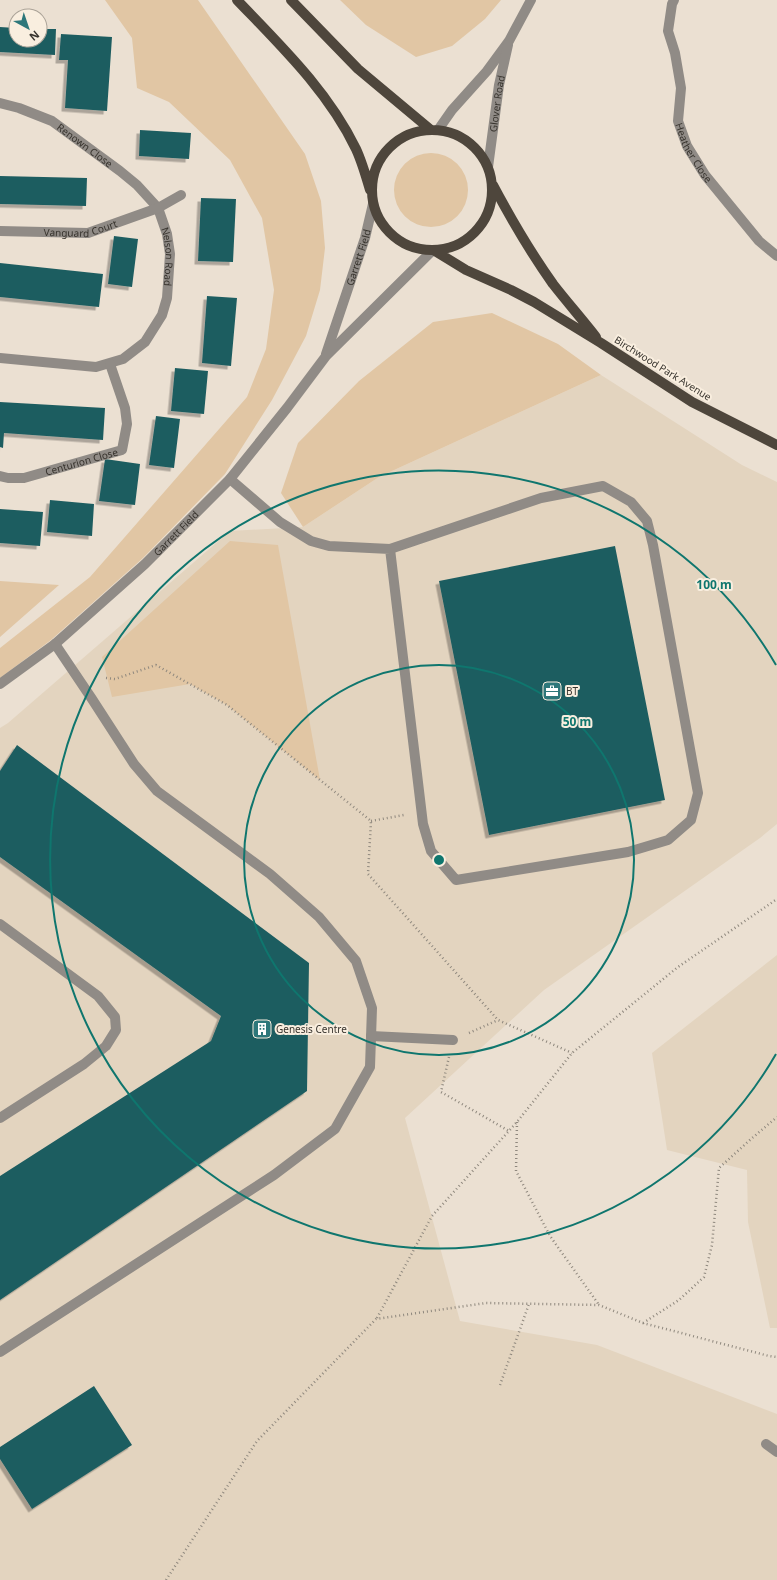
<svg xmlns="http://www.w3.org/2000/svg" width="777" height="1580" font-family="'Noto Sans',sans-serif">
  <defs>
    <filter id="shadow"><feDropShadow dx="-3.5" dy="3.5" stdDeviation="0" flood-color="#0004"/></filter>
  </defs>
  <rect width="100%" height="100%" fill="#ebe0d2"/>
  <!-- built -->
  <path fill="#e3d4bf" d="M 601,375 L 742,465 L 777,482 L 777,824 L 760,838 L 544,990 L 405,1118 L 460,1321 L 597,1345 L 777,1414 L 777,1580 L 0,1580 L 0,728 L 8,723 L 230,531 L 303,527 L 379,477 Z
    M 777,955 L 777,1328 L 770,1328 L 748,1222 L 747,1170 L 667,1150 L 652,1053 Z"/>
  <!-- green -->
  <path fill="#e1c6a4" d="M 105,0 L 198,0 L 305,154 L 321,201 L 325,248 L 320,290 L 306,336 L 272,400 L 225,474 L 143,558 L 51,640 L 0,678 L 0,648 L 90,577 L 247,397 L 266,349 L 274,290 L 262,218 L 230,160 L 169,102 L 137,88 L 132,38 Z
    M 340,0 L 501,0 L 485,19 L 452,46 L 416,57 L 366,25 Z
    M394 190a37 37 0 1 1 74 0a37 37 0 1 1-74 0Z
    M 492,313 L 558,344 L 601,375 L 379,477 L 303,527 L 281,493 L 298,443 L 359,381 L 433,322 Z
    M 230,541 L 278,545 L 320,780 L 227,705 L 190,684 L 112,697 L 102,657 Z
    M 0,581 L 59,585 L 0,637 Z"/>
  <!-- building -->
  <path fill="#1f5d60" filter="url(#shadow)" d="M 0,27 L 16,28 L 16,40 L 40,40 L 40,29 L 56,29 L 55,55 L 0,52 Z
    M 61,34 L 112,37 L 107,111 L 65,108 L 68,60 L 59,60 Z
    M 140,130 L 191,133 L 189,159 L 139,156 Z
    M 0,176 L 87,178 L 86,206 L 0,204 Z
    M 201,198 L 236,199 L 233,262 L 198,261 Z
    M 114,236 L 138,239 L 132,287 L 108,284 Z
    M 0,263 L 103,274 L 99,307 L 0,297 Z
    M 207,296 L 237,298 L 231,366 L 202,363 Z
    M 175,368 L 208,371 L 204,414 L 171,411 Z
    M 0,402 L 105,408 L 103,440 L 4,433 L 3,448 L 0,447 Z
    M 156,416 L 180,419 L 174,468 L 149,465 Z
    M 105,459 L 140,464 L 135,505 L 99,501 Z
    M 50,500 L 94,504 L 92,536 L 47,532 Z
    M 0,509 L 43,512 L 40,546 L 0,543 Z
    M 615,546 L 665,800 L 489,835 L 439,581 Z
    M 17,745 L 309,963 L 307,1091 L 0,1300 L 0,1176 L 211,1041 L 221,1016 L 0,857 L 0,771 Z
    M 94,1386 L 132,1445 L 32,1509 L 0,1459 L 0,1447 Z"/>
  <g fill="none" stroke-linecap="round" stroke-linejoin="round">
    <!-- path -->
    <path stroke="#8f887e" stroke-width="2.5" stroke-dasharray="1 3" stroke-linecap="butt" d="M 106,678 L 115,679 L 156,665 L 227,705 L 371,821 L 368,874 L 498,1020 L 572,1053
      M 371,821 L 404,815
      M 469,1033 L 498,1020
      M 449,1057 L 441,1092 L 509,1131
      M 517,1122 L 516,1171 L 550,1236 L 599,1305
      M 377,1318 L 432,1216 L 517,1122 L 572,1053 L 678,967 L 777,899
      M 643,1323 L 679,1300 L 704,1277 L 712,1245 L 719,1168 L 751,1139 L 777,1117
      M 500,1385 L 529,1304
      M 166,1580 L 257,1441 L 376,1319 L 486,1303 L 599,1305 L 643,1323 L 769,1356 L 777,1357"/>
    <!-- minor -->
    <g stroke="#908b86" stroke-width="10">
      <path id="s1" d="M 674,0 L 672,4 L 668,31 L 675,53 L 681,88 L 678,121 L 687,146 L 705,175 L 759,241 L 777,256"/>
      <path id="s2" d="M 0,103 L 19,108 L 52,121 L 120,171 L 137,185 L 158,208 L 167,234 L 170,254 L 167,298 L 162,315 L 145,342 L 123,359 L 96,367 L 0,358"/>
      <path d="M 438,130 L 452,110 L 487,71 L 509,41 L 531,0"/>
      <path id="s3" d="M 488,167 L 499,85 L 508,45"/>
      <path id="s4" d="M 0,231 L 88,233 L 158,208 L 181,195"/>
      <path id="s5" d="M 326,354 L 365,238 L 373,204"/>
      <path id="s6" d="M 0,476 L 8,478 L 24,478 L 122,450 L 127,424 L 125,408 L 110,364"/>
      <path d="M 230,479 L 280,522 L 311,541 L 329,546 L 390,549 L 541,498 L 603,486 L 631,502 L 647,521 L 653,545 L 698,793 L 691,820 L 668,840 L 628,852 L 456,880 L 431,851 L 423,824 L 390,549"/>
      <path id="s7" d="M 0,684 L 55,644 L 145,564 L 230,479 L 287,408 L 326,356 L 432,251"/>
      <path d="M 0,924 L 98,996 L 115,1017 L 116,1030 L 106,1046 L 84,1064 L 0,1118"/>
      <path d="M 371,1036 L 453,1040"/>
      <path d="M 0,1352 L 274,1175 L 335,1129 L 370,1067 L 372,1008 L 356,961 L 319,917 L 270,874 L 157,791 L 134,764 L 92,699 L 55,644"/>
      <path d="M 766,1444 L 777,1452"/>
    </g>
    <!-- major -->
    <path stroke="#4e463c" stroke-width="10" d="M 237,0 C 281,46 328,91 356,149 C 362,162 366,176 370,190
      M 291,0 L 358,69 L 431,130
      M372 190a60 60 0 1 1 120 0a60 60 0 1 1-120 0Z
      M 493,185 C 511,219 531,253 553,284 C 567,302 582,319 596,337
      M 435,251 L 466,270 L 511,290 L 534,302 L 601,343 L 692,402 L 777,445"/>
  </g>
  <!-- distance rings -->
  <g fill="none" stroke="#0f766e" stroke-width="2">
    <circle cx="439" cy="860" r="195"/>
    <path d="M776 1054A389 389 0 1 1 776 665"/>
  </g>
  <!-- icons -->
  <defs>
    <symbol id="office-square" viewBox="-11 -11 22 22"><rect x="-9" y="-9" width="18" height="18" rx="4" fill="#2d777a" stroke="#f9eedf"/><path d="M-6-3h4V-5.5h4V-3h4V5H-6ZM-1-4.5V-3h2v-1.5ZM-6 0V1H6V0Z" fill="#fff"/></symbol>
    <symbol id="building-square" viewBox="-11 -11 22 22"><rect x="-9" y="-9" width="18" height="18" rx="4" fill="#2d777a" stroke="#f9eedf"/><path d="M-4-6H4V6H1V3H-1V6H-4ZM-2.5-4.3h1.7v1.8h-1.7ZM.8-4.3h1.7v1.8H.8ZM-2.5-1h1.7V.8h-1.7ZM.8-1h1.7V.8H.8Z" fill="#fff"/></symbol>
  </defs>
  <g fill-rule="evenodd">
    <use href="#office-square" x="541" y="680" width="22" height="22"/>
    <use href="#building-square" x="251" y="1018" width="22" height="22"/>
  </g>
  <g text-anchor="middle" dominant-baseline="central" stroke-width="4" stroke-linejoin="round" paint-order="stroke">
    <!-- street labels -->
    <g font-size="10" fill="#37332d" stroke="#f9eedf">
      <text stroke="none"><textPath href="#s3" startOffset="64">Glover Road</textPath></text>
      <text stroke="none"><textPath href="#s2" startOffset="96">Renown Close</textPath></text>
      <text stroke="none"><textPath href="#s1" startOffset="159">Heather Close</textPath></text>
      <text stroke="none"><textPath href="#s4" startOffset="81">Vanguard Court</textPath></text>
      <text stroke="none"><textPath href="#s2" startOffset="243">Nelson Road</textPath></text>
      <text stroke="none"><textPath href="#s5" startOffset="102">Garrett Field</textPath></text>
      <text transform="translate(663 368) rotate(32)">Birchwood Park Avenue</text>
      <text stroke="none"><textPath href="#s6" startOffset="84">Centurion Close</textPath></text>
      <text stroke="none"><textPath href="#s7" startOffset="232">Garrett Field</textPath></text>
    </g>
    <!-- poi labels -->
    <g font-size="10" fill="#37332d" stroke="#f9eedf" text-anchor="start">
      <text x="566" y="691">BT</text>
      <text x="276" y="1029">Genesis Centre</text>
    </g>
  </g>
  <circle cx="439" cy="860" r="6" fill="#0f766e" stroke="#f9eedf" stroke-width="2"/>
  <g font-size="12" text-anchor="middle" font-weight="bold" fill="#0f766e" stroke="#f9eedf" stroke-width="4" stroke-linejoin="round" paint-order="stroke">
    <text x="714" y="589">100 m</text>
    <text x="577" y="726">50 m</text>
  </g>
  <!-- north arrow -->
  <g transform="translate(28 28) rotate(140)"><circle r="19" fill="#f9eedf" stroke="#aba398"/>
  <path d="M0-3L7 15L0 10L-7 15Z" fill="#2d777a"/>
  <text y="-6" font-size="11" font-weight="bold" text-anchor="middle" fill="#37332d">N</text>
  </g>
</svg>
